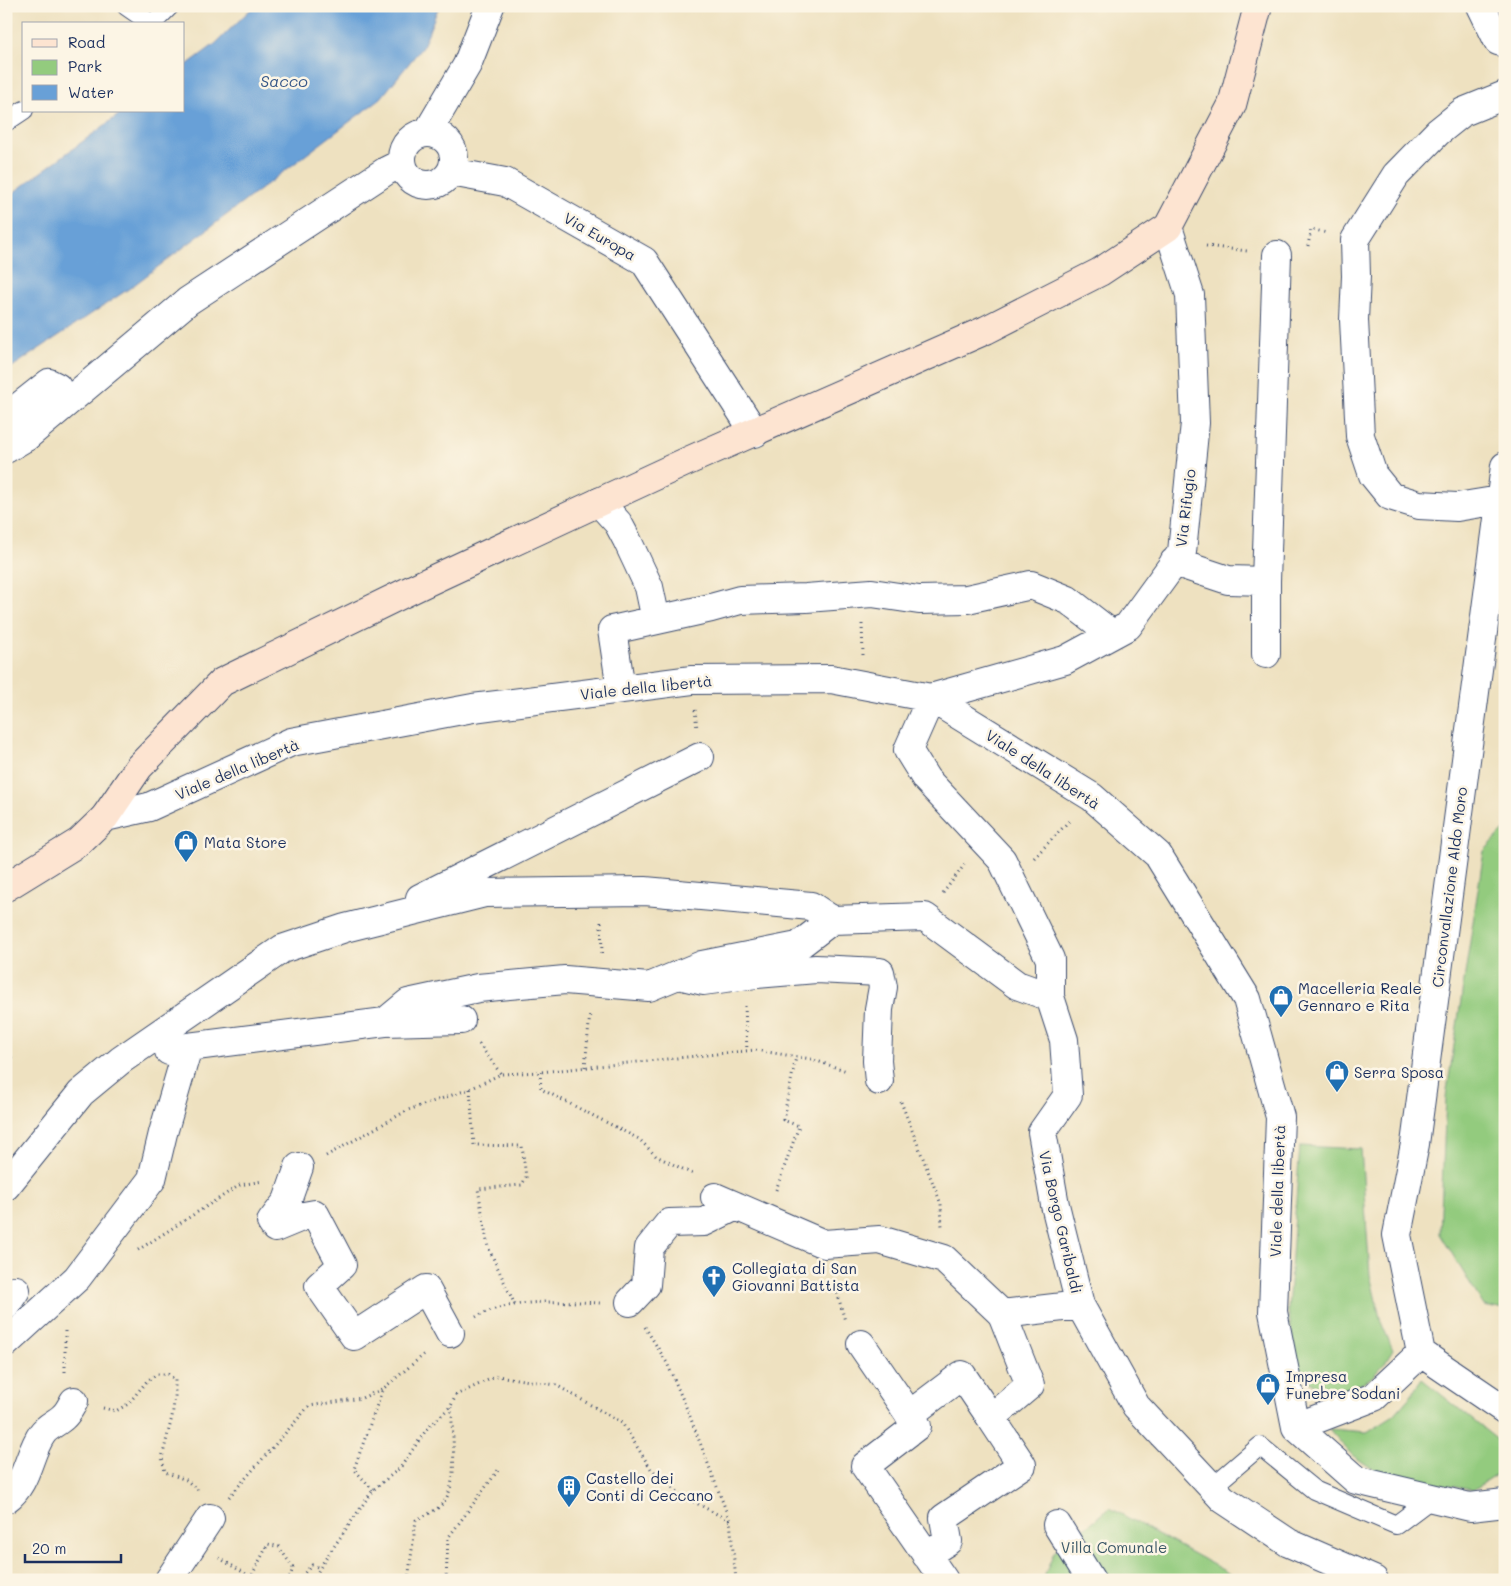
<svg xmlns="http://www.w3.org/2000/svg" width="1511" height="1586" font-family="Mali,sans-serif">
  <rect width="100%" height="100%" fill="#fcf5e5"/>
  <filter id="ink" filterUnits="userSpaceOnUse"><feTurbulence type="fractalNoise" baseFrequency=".02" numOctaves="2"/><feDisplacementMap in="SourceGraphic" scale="10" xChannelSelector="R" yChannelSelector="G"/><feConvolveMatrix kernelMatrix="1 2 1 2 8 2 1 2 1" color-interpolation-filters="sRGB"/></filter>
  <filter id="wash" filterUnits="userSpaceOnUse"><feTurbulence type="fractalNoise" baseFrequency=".0096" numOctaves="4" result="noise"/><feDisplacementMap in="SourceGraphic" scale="20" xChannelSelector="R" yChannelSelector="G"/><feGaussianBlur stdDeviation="1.12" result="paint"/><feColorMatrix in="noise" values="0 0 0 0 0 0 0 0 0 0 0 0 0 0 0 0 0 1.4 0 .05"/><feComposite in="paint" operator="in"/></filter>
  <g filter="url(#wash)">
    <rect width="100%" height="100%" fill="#eee1c0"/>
    <!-- green -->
    <path fill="#93cb7e" stroke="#577d6e" d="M 1505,829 L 1505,1310 L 1484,1306 L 1440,1234 L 1446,1097 L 1484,851 Z
      M 1300,1146 L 1361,1149 L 1370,1275 L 1381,1322 L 1393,1350 L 1385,1363 L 1371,1378 L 1347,1390 L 1320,1389 L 1299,1372 L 1288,1311 Z
      M 1422,1379 L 1505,1446 L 1505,1469 L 1473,1490 L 1382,1475 L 1352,1455 L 1329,1429 L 1367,1432 L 1394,1415 L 1409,1398 Z
      M 1110,1508 L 1241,1580 L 1043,1580 L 1054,1552 Z"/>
    <!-- water -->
    <path fill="#68a0d7" stroke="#42689a" d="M 254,6 L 439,6 L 423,46 L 381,98 L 130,288 L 6,371 L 6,198 L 124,111 L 184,111 L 184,67 L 215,44 Z"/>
  </g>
  <g filter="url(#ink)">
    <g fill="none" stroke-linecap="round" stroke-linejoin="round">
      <defs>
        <path id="service" d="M 126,6 L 152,24
          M 152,24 L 170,6
          M 6,122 L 24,110
          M 1212,1487 L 1260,1446 L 1314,1490 L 1396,1525 L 1432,1498"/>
        <path id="pedestrian" d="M 6,417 L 49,383 L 57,387 L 53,395 L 15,419 L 26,437
          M 678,975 L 703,981 L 756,974 L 816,969 L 880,972 L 883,987 L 879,1009 L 877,1061 L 879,1081
          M 299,1167 L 287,1201 L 271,1222 L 275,1228 L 304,1216 L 315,1214 L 342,1265 L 319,1286 L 354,1336 L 426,1289 L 450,1333
          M 861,1344 L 917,1426 L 865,1466 L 944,1580
          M 909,1415 L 962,1375 L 991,1418
          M 6,1499 C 28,1483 28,1454 42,1434 C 47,1426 57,1423 63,1417 C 68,1413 71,1406 74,1401
          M 926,1555 L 948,1541 L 944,1518 L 1022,1465 L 991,1418 L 1030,1385 L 1002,1314"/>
        <path id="minor" d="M 1481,6 L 1498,41 L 1505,43
          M 427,133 L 467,65 L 490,6
          M402 159a26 26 0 1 1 52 0a26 26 0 1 1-52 0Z
          M 451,172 L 505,182 L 644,261 L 755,433
          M 1168,227 L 1190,295 L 1195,423 L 1182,552 L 1128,626 L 1065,660 L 931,698 L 908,750 L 926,779 L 1002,860 L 1050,959 L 1050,997 L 1064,1040 L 1068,1095 L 1042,1132 L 1055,1205 L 1080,1305 L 1136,1406 L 1223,1499 L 1289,1543 L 1374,1580
          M 6,449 L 26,437 L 188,301 L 386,171 L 402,163
          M 1505,466 L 1415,1144 L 1397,1235 L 1421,1353 L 1505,1410
          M 1500,500 L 1457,507 L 1419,505 L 1390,496 L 1373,475 L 1360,436 L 1354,320 L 1356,276 L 1355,240 L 1396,175 L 1438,132 L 1463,112 L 1505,95
          M 599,502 L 618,523 L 627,540 L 649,587 L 656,620
          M 1174,562 L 1228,580 L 1266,581
          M 1266,654 L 1266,581 L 1277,255
          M 621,689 L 612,630 L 711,608 L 740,600 L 806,598 L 872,593 L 919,600 L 967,599 L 1031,585 L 1068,600 L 1112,634
          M 105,817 L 149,807 L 291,742 L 473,708 L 692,680 L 831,679 L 931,698 L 1092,797 L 1158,855 L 1247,999 L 1280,1117 L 1273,1312 L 1296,1427 L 1356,1480 L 1470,1507 L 1505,1503
          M 420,898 L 700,757
          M 385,1022 L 408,1003 L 478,988 L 565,980 L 649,987 L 702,965 L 798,946 L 832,920
          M 169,1051 L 188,1047 L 385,1022 L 461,1020
          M 6,1186 L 81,1093 L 121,1060 L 282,949 L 345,928 L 485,893 L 645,891 L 811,906 L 832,920 L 925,917 L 1017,985 L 1050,997
          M 715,1197 L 824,1244 L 880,1240 L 944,1259 L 1002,1314 L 1080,1305
          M 630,1302 L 646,1285 L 649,1248 L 669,1223 L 704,1222 L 736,1206
          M 6,1305 L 16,1290
          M 6,1343 L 77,1278 L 152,1179 L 163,1133 L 188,1047
          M 1296,1427 L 1374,1397 L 1421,1353
          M 1057,1525 L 1091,1580
          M 169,1580 L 210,1518"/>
        <path id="secondary" d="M 6,887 L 79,842 L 105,817 L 139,767 L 222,682 L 423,584 L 599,502 L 690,460 L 986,330 L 1100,272 L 1168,227 L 1232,105 L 1258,6"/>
      </defs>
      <!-- service casing -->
      <use href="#service" stroke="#3b4a6d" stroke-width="20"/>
      <!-- pedestrian casing -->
      <use href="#pedestrian" stroke="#3b4a6d" stroke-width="30"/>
      <!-- minor casing -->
      <use href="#minor" stroke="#3b4a6d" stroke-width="30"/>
      <!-- secondary casing -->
      <use href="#secondary" stroke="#3b4a6d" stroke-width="30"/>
      <!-- path -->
      <path stroke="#3b4a6d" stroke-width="3" stroke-dasharray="1 4" stroke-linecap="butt" d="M 1206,246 L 1247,251
        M 1308,246 L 1311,229 L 1327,233
        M 862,624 L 863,655
        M 695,710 L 697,729
        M 1034,858 L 1071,819
        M 943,893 L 965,864
        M 601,922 L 602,953
        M 745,1006 L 747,1051
        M 479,1044 L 501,1074
        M 6,1049 L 12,1059 L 6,1065
        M 585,1067 L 590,1013
        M 540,1072 L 541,1089 L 639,1139 L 656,1156 L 695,1175
        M 470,1089 L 474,1145 L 522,1146 L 526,1177 L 522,1185 L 478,1189 L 488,1247 L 515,1305
        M 901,1102 L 941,1204 L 942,1228
        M 326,1156 L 408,1110 L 470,1089 L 501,1074 L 540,1072 L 755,1050 L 811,1059 L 847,1071
        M 776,1190 L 799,1126 L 783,1120 L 796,1057
        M 138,1250 L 240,1185 L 263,1181
        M 832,1274 L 845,1321
        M 476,1317 C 505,1299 567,1301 600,1303
        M 645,1327 L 667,1363 L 689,1414 L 730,1521 L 736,1580
        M 65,1331 L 65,1373
        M 103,1408 L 116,1411 L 128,1404 L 147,1381 L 157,1374 L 168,1374 L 175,1380 L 175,1396 L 172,1417 L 162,1458 L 165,1472 L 186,1480 L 198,1490
        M 373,1490 L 354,1469 L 383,1388
        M 229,1497 L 309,1406 L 362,1398 L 384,1388 L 427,1352
        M 219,1558 L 251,1577 L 268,1544 L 279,1547 L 293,1568 L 289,1580
        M 298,1580 L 312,1565 L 320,1568
        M 313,1580 L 324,1561 L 373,1490 L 400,1468 L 427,1429 L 451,1406 L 456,1395 L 497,1376 L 556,1385 L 622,1423 L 651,1469 L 683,1496 L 730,1521
        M 408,1580 L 416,1520 C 424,1516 436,1511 442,1504 C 460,1486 452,1432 451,1407
        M 446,1580 L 448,1538 L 499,1469"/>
      <!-- service -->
      <use href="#service" stroke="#fff" stroke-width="18"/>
      <!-- pedestrian -->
      <use href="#pedestrian" stroke="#fff" stroke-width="28"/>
      <!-- minor -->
      <use href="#minor" stroke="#fff" stroke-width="28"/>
      <!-- secondary -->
      <use href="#secondary" stroke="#fde4d1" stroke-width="28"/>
    </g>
  </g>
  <!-- icons -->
  <defs>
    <symbol id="shop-pin" viewBox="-11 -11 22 30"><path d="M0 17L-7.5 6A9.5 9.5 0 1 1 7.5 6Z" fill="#1f6fb2" stroke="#fcf5e5"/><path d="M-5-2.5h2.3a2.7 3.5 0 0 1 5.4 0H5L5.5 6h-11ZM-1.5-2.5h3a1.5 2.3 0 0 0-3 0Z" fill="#fff"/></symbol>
    <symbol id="church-pin" viewBox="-11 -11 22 30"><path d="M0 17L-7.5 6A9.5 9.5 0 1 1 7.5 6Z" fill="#1f6fb2" stroke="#fcf5e5"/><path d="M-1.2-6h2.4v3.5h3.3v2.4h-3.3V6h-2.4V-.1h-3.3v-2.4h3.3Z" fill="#fff"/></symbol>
    <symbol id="building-pin" viewBox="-11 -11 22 30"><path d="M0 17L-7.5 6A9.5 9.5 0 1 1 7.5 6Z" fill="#1f6fb2" stroke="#fcf5e5"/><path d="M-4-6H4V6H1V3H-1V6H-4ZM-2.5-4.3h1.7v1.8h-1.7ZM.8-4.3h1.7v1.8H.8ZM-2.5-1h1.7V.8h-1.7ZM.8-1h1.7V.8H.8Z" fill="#fff"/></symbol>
  </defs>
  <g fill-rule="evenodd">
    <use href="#shop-pin" x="172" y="828" width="28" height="38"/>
    <use href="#shop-pin" x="1267" y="983" width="28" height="38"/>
    <use href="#shop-pin" x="1323" y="1058" width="28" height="38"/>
    <use href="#church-pin" x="700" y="1263" width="28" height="38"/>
    <use href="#shop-pin" x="1254" y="1371" width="28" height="38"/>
    <use href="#building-pin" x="555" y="1473" width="28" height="38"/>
  </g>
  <g text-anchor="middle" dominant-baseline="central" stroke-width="5" stroke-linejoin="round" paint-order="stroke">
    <!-- street labels -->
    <g font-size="15" fill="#1b2f5e" stroke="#fcf5e5">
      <text transform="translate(600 236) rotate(30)">Via Europa</text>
      <text transform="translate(1185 508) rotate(-83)">Via Rifugio</text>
      <text transform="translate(646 687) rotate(-6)">Viale della libertà</text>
      <text transform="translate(237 769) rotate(-23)">Viale della libertà</text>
      <text transform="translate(1043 769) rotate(33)">Viale della libertà</text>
      <text transform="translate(1449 887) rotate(-83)">Circonvallazione Aldo Moro</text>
      <text transform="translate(1277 1191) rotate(-88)">Viale della libertà</text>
      <text transform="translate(1061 1222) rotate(77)">Via Borgo Garibaldi</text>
    </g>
    <!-- poi labels -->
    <g font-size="15" fill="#1b2f5e" stroke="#fcf5e5" text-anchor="start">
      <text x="204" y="842">Mata Store</text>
      <text x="1298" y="988">Macelleria Reale<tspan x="1298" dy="17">Gennaro e Rita</tspan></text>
      <text x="1354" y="1072">Serra Sposa</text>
      <text x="732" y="1268">Collegiata di San<tspan x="732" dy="17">Giovanni Battista</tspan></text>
      <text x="1286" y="1376">Impresa<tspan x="1286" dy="17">Funebre Sodani</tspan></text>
      <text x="586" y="1478">Castello dei<tspan x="586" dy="17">Conti di Ceccano</tspan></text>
    </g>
    <!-- park labels -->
    <g font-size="15" fill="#395666" stroke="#fcf5e5">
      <text x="1114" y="1547">Villa Comunale</text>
    </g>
    <!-- water labels -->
    <g font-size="16" font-style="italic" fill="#365788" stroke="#fcf5e5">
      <text x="284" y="80">Sacco</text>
    </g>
  </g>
  <!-- margin -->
  <rect width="1511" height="1586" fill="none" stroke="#fcf5e5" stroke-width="25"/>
  <!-- legend -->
  <rect x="22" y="22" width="162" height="90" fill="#fcf5e5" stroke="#a2a6af"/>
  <rect x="32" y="39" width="25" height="8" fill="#fde4d1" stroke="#a2a6af"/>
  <text x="68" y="48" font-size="15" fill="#1b2f5e">Road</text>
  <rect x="32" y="60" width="25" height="15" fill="#93cb7e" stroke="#a2a6af"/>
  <text x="68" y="72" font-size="15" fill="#1b2f5e">Park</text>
  <rect x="32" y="85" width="25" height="15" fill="#68a0d7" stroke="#a2a6af"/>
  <text x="68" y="98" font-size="15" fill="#1b2f5e">Water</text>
  <!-- scale -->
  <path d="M25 1554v8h96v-8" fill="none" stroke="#1b2f5e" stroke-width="2.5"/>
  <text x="32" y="1554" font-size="15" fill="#1b2f5e" stroke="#fcf5e5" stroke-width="4" paint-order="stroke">20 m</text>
</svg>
